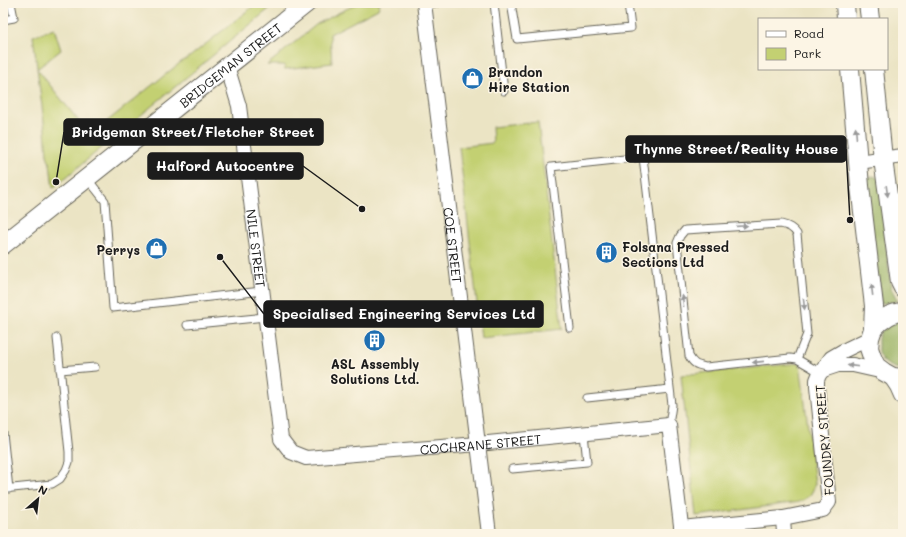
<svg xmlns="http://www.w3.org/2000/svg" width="906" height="537" font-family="Mali,sans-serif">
  <rect width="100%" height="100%" fill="#fcf5e5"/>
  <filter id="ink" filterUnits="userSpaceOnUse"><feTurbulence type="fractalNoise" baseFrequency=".025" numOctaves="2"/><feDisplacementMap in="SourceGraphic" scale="8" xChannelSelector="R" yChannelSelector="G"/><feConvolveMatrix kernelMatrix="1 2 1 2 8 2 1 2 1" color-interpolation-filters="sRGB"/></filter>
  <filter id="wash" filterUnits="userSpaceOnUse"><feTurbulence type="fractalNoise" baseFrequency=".012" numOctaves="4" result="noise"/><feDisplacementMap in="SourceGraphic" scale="16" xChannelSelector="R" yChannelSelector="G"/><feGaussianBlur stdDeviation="0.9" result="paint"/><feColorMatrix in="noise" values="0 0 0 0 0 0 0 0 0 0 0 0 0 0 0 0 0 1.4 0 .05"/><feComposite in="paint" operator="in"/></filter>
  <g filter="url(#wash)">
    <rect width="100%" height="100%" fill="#ebe4c4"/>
    <!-- green -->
    <path fill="#c3d072" stroke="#707647" d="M 257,3 L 263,3 L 269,9 L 53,188 L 50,164 L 47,155 L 45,130 L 33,36 L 54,28 L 61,50 L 37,69 L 90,135 L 181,62 L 187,59 Z
      M 359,3 L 380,3 L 378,9 L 330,34 L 332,63 L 285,69 L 284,65 L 267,65 L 317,24 L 340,12 Z
      M 538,122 L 562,329 L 481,338 L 459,147 L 493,143 L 492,127 Z
      M 800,363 L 815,484 C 812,494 809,498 799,502 L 696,516 L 681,375 Z"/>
    <!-- forest -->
    <path fill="#9ab264" stroke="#5b6740" d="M 874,176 L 879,179 L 891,288 L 898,301 L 881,304 L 865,182 L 869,178 Z
      M 903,321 L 903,369 L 895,368 L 888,365 L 882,360 L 878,353 L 878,338 L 881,331 L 894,322 Z"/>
  </g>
  <g filter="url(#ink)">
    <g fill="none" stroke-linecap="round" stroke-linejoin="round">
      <defs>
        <path id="service" d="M 494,3 L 504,91
          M 511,3 L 517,39 L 631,28 L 628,3
          M 425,4 L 437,3
          M 3,20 L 14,18 L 11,3
          M 87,178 L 105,201 L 113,308 L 262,291
          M 187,325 L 265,317
          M 570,328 L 551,167 L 643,157 L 672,405 L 669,425
          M 797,359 L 807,334 L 797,234 C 793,228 789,226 781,224 L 685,230 L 680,236 L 677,243 L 689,356 C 694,365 697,365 706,367 L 790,358 L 797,359 L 821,373
          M 60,370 L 95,367
          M 587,398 L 670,389
          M 3,433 L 9,489
          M 512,469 L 587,462 L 584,434
          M 3,489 L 52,484 L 60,479 L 66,470 L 69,462 L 69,452 L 57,338"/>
        <g id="minor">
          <path id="s1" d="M 424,3 L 489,534"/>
          <path id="s2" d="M 227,66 L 239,106 L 281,439 L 291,452 L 306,458 L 478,444 L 669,425 L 682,534"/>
          <path d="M 858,162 L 903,156"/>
          <path d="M 823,370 L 838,365 L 853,365 L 884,372"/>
          <path d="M 783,518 L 784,534"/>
          <path d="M 681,528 L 783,518 L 823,510 L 829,502 L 817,387 L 817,380 L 819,375 L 831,358 L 843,351 L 870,338"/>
        </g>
        <g id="tertiary">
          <path d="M 845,3 L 846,19"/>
          <path d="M 868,3 L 870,19"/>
          <path d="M 850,69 L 860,186 L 874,306 L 873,329 L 870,338 L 869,348 L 872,357 L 876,366 L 884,372 L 893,377 L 903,378"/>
          <path d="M 874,69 L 883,159 L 900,282 L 903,288"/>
          <path id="s3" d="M 3,245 L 307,3"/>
          <path d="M 873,329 C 881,320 890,312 903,312"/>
          <path d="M 893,377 L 899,386 L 903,395"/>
        </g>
      </defs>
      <!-- service casing -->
      <use href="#service" stroke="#646257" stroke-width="9"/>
      <!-- minor casing -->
      <use href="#minor" stroke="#646257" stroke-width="16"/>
      <!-- tertiary casing -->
      <use href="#tertiary" stroke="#646257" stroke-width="20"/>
      <!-- service -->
      <use href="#service" stroke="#fff" stroke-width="7"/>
      <!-- minor -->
      <use href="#minor" stroke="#fff" stroke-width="14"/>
      <!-- tertiary -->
      <use href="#tertiary" stroke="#fff" stroke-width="18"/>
    </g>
    <!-- one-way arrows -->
    <defs><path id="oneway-solid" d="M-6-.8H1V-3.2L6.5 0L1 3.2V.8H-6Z"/></defs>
    <g fill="#999">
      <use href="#oneway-solid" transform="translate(856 133) rotate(-95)"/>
      <use href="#oneway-solid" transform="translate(887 191) rotate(82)"/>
      <use href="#oneway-solid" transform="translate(742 226) rotate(-4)"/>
      <use href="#oneway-solid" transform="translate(872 290) rotate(-97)"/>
      <use href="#oneway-solid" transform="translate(683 301) rotate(-96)"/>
      <use href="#oneway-solid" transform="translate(804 304) rotate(84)"/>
      <use href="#oneway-solid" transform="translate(758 362) rotate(174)"/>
      <use href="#oneway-solid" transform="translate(853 366) rotate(-173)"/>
    </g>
  </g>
  <!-- icons -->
  <defs>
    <symbol id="shop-disc" viewBox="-11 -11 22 22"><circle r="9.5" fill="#1f6fb2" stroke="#fcf5e5"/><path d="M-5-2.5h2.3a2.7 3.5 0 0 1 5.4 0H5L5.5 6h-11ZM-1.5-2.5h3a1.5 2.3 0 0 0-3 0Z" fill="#fff"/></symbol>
    <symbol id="building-disc" viewBox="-11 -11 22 22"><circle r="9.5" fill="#1f6fb2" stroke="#fcf5e5"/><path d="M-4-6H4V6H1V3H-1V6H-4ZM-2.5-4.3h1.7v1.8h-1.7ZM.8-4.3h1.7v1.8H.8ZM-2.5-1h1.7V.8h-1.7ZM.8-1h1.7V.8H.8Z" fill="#fff"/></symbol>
  </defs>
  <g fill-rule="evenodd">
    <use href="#shop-disc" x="460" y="66" width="25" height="25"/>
    <use href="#shop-disc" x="144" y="236" width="25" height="25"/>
    <use href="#building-disc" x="594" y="240" width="25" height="25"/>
    <use href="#building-disc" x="362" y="328" width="25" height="25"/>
  </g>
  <g text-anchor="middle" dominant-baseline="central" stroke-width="3" stroke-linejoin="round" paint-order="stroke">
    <!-- street labels -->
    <g font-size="13" fill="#1c1c1c" stroke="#fcf5e5">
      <text stroke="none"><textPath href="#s3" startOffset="290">BRIDGEMAN STREET</textPath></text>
      <text stroke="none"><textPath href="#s1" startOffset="244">COE STREET</textPath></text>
      <text stroke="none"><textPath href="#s2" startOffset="185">NILE STREET</textPath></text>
      <text transform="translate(824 440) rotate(-95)">FOUNDRY STREET</text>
      <text stroke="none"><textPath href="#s2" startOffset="585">COCHRANE STREET</textPath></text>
    </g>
    <!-- poi labels -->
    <g font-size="13" font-weight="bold" fill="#1c1c1c" stroke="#fcf5e5" text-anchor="start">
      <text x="488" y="71">Brandon<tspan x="488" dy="15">Hire Station</tspan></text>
      <text x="622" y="246">Folsana Pressed<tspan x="622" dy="15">Sections Ltd</tspan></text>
      <text x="140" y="249" text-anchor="end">Perrys</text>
      <text x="375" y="363" text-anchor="middle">ASL Assembly<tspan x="375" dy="15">Solutions Ltd.</tspan></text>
    </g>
  </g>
  <!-- callouts -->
  <path fill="none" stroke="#1c1c1c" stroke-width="1.5" d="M56 182L64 132M850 220L846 149M362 209L303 166M220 257L264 314"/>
  <g fill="#1c1c1c" stroke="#fcf5e5" stroke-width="1.5">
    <circle cx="56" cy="182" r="4"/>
    <circle cx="850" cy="220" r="4"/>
    <circle cx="362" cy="209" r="4"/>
    <circle cx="220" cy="257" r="4"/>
  </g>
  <g fill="#1c1c1c" stroke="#1c1c1c" stroke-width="1.5">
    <rect x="64" y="119" width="259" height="26" rx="4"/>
    <rect x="626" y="136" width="220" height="26" rx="4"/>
    <rect x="148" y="153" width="155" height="26" rx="4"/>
    <rect x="264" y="301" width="279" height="26" rx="4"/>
  </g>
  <g font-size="14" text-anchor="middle" font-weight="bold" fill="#fff">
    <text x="193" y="137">Bridgeman Street/Fletcher Street</text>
    <text x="736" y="154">Thynne Street/Reality House</text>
    <text x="225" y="171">Halford Autocentre</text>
    <text x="404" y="319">Specialised Engineering Services Ltd</text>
  </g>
  <!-- margin -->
  <rect width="906" height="537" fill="none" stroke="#fcf5e5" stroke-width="16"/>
  <!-- legend -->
  <rect x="758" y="18" width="130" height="52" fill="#fcf5e5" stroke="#a29e95"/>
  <rect x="766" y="31" width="20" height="6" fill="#ffffff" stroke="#a29e95"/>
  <text x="794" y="38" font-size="12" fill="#1c1c1c">Road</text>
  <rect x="766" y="48" width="20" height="12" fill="#c3d072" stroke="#a29e95"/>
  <text x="794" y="58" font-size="12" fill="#1c1c1c">Park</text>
  <!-- north arrow -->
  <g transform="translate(38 499) rotate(28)" stroke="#fcf5e5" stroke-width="3" paint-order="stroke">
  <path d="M0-3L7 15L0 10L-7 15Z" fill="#1c1c1c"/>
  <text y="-6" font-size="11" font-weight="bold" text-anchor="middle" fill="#1c1c1c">N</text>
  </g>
</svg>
